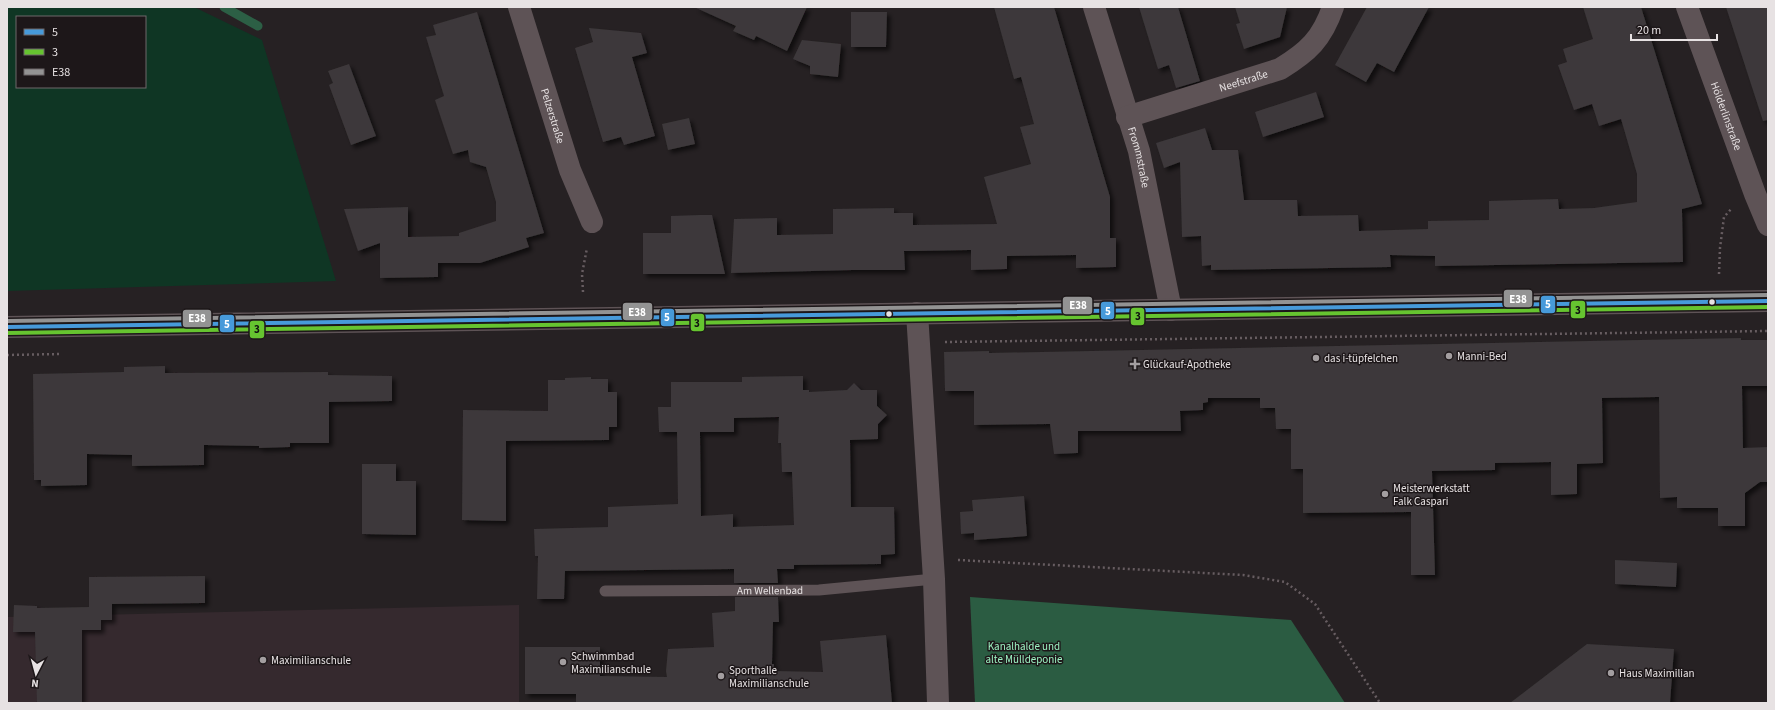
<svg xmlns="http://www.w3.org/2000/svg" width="1775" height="710" font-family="'Source Sans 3',sans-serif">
  <defs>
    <filter id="shadow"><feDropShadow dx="3.5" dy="3.5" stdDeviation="2" flood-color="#0009"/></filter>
  </defs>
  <rect width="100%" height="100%" fill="#262123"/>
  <!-- built -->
  <path fill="#35292e" d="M 519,605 L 519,703 L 7,703 L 7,617 Z"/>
  <!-- green -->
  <path fill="#0f3624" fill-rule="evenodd" d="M 7,7 L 194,7 L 262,40 L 336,281 L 7,291 ZM 17,17 L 145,17 L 145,87 L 17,87 Z"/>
  <!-- forest -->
  <path fill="#2b5c42" d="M 970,597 L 1291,620 L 1345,703 L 975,703 Z"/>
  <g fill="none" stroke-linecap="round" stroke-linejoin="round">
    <!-- stream -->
    <path stroke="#2c5f45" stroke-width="9" d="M 224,7 L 258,26"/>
  </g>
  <!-- building -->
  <path fill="#3c383a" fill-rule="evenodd" filter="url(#shadow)" d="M 694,7 L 807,7 L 787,51 L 756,36 L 754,40 L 733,31 L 736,26 Z
    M 994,7 L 1054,7 L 1110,197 L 1110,238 L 1116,238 L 1116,267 L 1076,268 L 1076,255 L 1007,256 L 1007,269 L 971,270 L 971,250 L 914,251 L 904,251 L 905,270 L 854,270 L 731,273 L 734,219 L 777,218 L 777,235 L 833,234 L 833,209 L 894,208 L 894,213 L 913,213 L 913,225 L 997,224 L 984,177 L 1031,164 L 1020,127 L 1034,124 L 1021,77 L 1014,79 Z
    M 1139,7 L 1178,7 L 1200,81 L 1176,88 L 1169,65 L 1158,69 Z
    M 1235,7 L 1287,7 L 1280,37 L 1244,49 L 1236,24 L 1240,23 Z
    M 1367,7 L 1429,7 L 1394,72 L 1377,63 L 1366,82 L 1335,65 Z
    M 1583,7 L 1641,7 L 1702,204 L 1682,209 L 1683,262 L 1435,266 L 1435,256 L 1390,255 L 1391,267 L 1211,270 L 1211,265 L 1202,266 L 1201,236 L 1182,237 L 1180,162 L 1164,168 L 1156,143 L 1205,128 L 1212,150 L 1238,150 L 1244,200 L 1297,200 L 1298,216 L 1358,215 L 1359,231 L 1428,229 L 1428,221 L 1489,220 L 1489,201 L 1558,199 L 1559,209 L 1594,208 L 1637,202 L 1637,174 L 1621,119 L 1599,126 L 1592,104 L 1574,110 L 1558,65 L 1567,62 L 1563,49 L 1593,39 Z
    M 1726,7 L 1768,7 L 1768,120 L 1763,121 Z
    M 477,12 L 544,233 L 526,238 L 529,247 L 480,263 L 438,263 L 438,277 L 380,278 L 380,243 L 358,251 L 344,209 L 408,207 L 408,237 L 459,236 L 459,233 L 496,221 L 496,202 L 486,167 L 470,162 L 468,150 L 453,154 L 435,100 L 444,96 L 426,37 L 436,35 L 433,25 Z
    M 851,12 L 887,12 L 886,47 L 851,47 Z
    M 589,28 L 641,33 L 647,53 L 632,57 L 655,136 L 624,145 L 621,137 L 603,142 L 575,48 L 593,42 Z
    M 802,40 L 841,44 L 838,77 L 810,74 L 810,66 L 793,59 Z
    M 349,64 L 376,136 L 351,145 L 329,85 L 333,83 L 328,71 Z
    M 1316,92 L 1324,117 L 1263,137 L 1255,112 Z
    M 689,118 L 695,144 L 668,150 L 662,124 Z
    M 700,215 L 712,215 L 725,274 L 643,274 L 643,233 L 671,233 L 671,216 Z
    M 1741,338 L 1741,340 L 1768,340 L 1768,386 L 1742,386 L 1743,448 L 1768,447 L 1768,482 L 1760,482 L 1745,493 L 1745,526 L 1718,526 L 1718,508 L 1677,508 L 1677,497 L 1660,498 L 1659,397 L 1602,398 L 1603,463 L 1577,464 L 1577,494 L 1551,495 L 1551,462 L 1495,463 L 1495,470 L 1432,471 L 1435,575 L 1411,575 L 1411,512 L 1303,513 L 1303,469 L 1291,469 L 1291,429 L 1276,429 L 1275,408 L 1260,408 L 1260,398 L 1208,398 L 1208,402 L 1203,403 L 1203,410 L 1180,411 L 1181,431 L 1078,431 L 1078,453 L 1054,454 L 1050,424 L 974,425 L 974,391 L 945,391 L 944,352 L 989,351 L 989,353 Z
    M 165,366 L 165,373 L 328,372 L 328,375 L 392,376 L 392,401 L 329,402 L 329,443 L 290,443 L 290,447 L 259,448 L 259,446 L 204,445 L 204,465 L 132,466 L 132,455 L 87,454 L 87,485 L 41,486 L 41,480 L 34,480 L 33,374 L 124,372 L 124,367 Z
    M 803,376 L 803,390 L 809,390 L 809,392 L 847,390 L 854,383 L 861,390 L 877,390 L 877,406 L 887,415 L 878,424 L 878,439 L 850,440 L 851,507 L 894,507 L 895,554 L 881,555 L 881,564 L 794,565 L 794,569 L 777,569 L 778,583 L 734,583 L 734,569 L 565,571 L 564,599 L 537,599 L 538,556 L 535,556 L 534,529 L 608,527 L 608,507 L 678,504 L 677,432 L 659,432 L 658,407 L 671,407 L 671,382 L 742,382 L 742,377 ZM 779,417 L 778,443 L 781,443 L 782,472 L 792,472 L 794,525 L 733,527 L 733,514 L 701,516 L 700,432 L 734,432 L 734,418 Z
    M 591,377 L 591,379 L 608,379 L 608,392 L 617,392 L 617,427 L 609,427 L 609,440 L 506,441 L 506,521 L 462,520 L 463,410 L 548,411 L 548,380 L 565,380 L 565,378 Z
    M 362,464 L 396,464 L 396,481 L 416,481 L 416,535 L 362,534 Z
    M 1024,496 L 1027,536 L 974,540 L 974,533 L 961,534 L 960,512 L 973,511 L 972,500 Z
    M 1615,560 L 1677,563 L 1676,587 L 1615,584 Z
    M 205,576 L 205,603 L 112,604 L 112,620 L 101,620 L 101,630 L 82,630 L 82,703 L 37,703 L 35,632 L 13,632 L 14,605 L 37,606 L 37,608 L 89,607 L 89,577 Z
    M 735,597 L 778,597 L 779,622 L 773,622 L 772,664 L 774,664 L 774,671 L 823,672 L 820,641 L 886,635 L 892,703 L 576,703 L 576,694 L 525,694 L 525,647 L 600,647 L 600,676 L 667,677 L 666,671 L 668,649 L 714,647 L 712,613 L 735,611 Z
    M 1587,644 L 1674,649 L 1670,703 L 1510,703 Z"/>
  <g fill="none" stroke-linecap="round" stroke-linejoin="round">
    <!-- path -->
    <path stroke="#675d61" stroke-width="2.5" stroke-dasharray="2 3" stroke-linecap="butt" d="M 1719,274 L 1720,248 L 1724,217 L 1732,208
      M 583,292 L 582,274 L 587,248
      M 945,342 L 1768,331
      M 7,355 L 62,354
      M 958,560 L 1243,575 L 1285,582 L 1315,604 L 1380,703"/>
    <!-- service -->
    <path stroke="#5e5356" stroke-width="11" id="s1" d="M 605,591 L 819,590 L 934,579"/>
    <!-- minor -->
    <g stroke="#5e5356" stroke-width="22">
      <path id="s2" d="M 519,7 L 570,170 L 592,222"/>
      <path id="s3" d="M 1094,7 L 1139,151 L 1171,310"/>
      <path id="s4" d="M 1687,7 L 1755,194 L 1768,225"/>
      <path id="s5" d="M 1127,117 L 1280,69 C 1308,52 1322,39 1333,7"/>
      <path d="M 917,313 L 934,579 L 938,703"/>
    </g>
    <!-- tertiary -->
    <path stroke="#5e5356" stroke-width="22" d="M 7,327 L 1768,301"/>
    <defs>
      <path id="bus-1" d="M 7,327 L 1768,301"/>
      <path id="bus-2" d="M 7,333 L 1768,307"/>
      <path id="bus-3" d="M 7,321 L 1768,295"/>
    </defs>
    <!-- bus-1 casing -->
    <use href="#bus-1" stroke="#1d1719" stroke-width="7"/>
    <!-- bus-2 casing -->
    <use href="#bus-2" stroke="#1d1719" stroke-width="7"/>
    <!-- bus-3 casing -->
    <use href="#bus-3" stroke="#1d1719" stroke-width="7"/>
    <!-- bus-1 -->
    <use href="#bus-1" stroke="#479ada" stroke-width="4"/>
    <!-- bus-2 -->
    <use href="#bus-2" stroke="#66c430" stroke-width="4"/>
    <!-- bus-3 -->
    <use href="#bus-3" stroke="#939393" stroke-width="4"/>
  </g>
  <!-- markers -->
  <g fill="#e7e2e3" stroke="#1d1719" stroke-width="1.5">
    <circle cx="1712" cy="302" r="3.5"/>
    <circle cx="889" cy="314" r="3.5"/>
  </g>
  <g fill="#a39ea0" stroke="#1d1719" stroke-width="1.5">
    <circle cx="1449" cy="356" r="4"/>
    <circle cx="1316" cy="358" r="4"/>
    <path d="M1133 358h4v4h4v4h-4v4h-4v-4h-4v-4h4z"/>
    <circle cx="1385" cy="494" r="4"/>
    <circle cx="263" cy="660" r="4"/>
    <circle cx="563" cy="662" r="4"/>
    <circle cx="1611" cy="673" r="4"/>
    <circle cx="721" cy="676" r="4"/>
  </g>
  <g text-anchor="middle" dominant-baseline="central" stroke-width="3" stroke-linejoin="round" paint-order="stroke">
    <!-- street labels -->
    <g font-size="11" fill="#e7e2e3" stroke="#1d1719">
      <text stroke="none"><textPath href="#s5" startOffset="122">Neefstraße</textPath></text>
      <text stroke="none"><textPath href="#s2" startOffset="114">Pelzerstraße</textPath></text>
      <text stroke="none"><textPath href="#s4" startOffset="116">Hölderlinstraße</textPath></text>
      <text stroke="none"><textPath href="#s3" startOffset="157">Frommstraße</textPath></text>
      <text stroke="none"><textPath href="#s1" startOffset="165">Am Wellenbad</textPath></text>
    </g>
    <!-- poi labels -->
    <g font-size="11" fill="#e7e2e3" stroke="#1d1719" text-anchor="start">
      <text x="1457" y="356">Manni-Bed</text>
      <text x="1324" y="358">das i-tüpfelchen</text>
      <text x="1143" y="364">Glückauf-Apotheke</text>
      <text x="1393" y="488">Meisterwerkstatt<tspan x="1393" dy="13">Falk Caspari</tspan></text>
      <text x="571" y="656">Schwimmbad<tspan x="571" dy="13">Maximilianschule</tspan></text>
      <text x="271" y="660">Maximilianschule</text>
      <text x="729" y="670">Sporthalle<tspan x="729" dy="13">Maximilianschule</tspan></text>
      <text x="1619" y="673">Haus Maximilian</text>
    </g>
    <!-- park labels -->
    <g font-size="11" fill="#9ef4c4" stroke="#1d1719">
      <text x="1024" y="646">Kanalhalde und<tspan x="1024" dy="13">alte Mülldeponie</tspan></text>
    </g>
  </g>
  <g stroke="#1d1719" stroke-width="1.5">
    <rect x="1503" y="289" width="30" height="19" rx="4" fill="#939393"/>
    <rect x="1540" y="295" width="16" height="19" rx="4" fill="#479ada"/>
    <rect x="1062" y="296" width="31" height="19" rx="4" fill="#939393"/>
    <rect x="1570" y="300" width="16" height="19" rx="4" fill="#66c430"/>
    <rect x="1100" y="301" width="15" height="19" rx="4" fill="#479ada"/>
    <rect x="622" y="302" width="31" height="19" rx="4" fill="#939393"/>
    <rect x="1130" y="307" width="15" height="19" rx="4" fill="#66c430"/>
    <rect x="660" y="308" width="15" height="19" rx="4" fill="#479ada"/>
    <rect x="182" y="309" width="30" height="19" rx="4" fill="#939393"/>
    <rect x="690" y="313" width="15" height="19" rx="4" fill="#66c430"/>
    <rect x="219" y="314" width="16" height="19" rx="4" fill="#479ada"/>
    <rect x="249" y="320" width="16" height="19" rx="4" fill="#66c430"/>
  </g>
  <g font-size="11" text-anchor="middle" font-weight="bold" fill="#fff">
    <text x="1518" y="303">E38</text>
    <text x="1548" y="308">5</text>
    <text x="1078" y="309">E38</text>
    <text x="1108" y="315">5</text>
    <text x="637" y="316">E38</text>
    <text x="667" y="321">5</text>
    <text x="197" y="322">E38</text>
    <text x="227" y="328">5</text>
  </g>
  <g font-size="11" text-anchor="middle" font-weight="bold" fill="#111">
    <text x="1578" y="314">3</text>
    <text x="1138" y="320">3</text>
    <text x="697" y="327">3</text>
    <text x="257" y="333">3</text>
  </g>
  <!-- border -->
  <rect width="1775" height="710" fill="none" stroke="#e7e2e3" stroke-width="16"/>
  <!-- legend -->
  <rect x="16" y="16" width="130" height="72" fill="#1d1719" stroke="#6e686a"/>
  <rect x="24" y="29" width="20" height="6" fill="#479ada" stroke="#6e686a"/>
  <text x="52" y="36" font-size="12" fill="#e7e2e3">5</text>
  <rect x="24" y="49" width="20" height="6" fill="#66c430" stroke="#6e686a"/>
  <text x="52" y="56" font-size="12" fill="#e7e2e3">3</text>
  <rect x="24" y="69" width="20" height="6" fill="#939393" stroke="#6e686a"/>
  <text x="52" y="76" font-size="12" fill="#e7e2e3">E38</text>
  <!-- north arrow -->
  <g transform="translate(36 674) rotate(186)" stroke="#1d1719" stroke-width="3" paint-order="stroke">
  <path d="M0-3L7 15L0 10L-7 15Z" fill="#e7e2e3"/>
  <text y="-6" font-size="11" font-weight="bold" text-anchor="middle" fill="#e7e2e3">N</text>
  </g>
  <!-- scale -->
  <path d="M1631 34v6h86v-6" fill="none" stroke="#e7e2e3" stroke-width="2"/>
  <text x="1637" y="34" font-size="12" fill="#e7e2e3" stroke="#1d1719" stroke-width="3" paint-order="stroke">20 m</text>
</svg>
